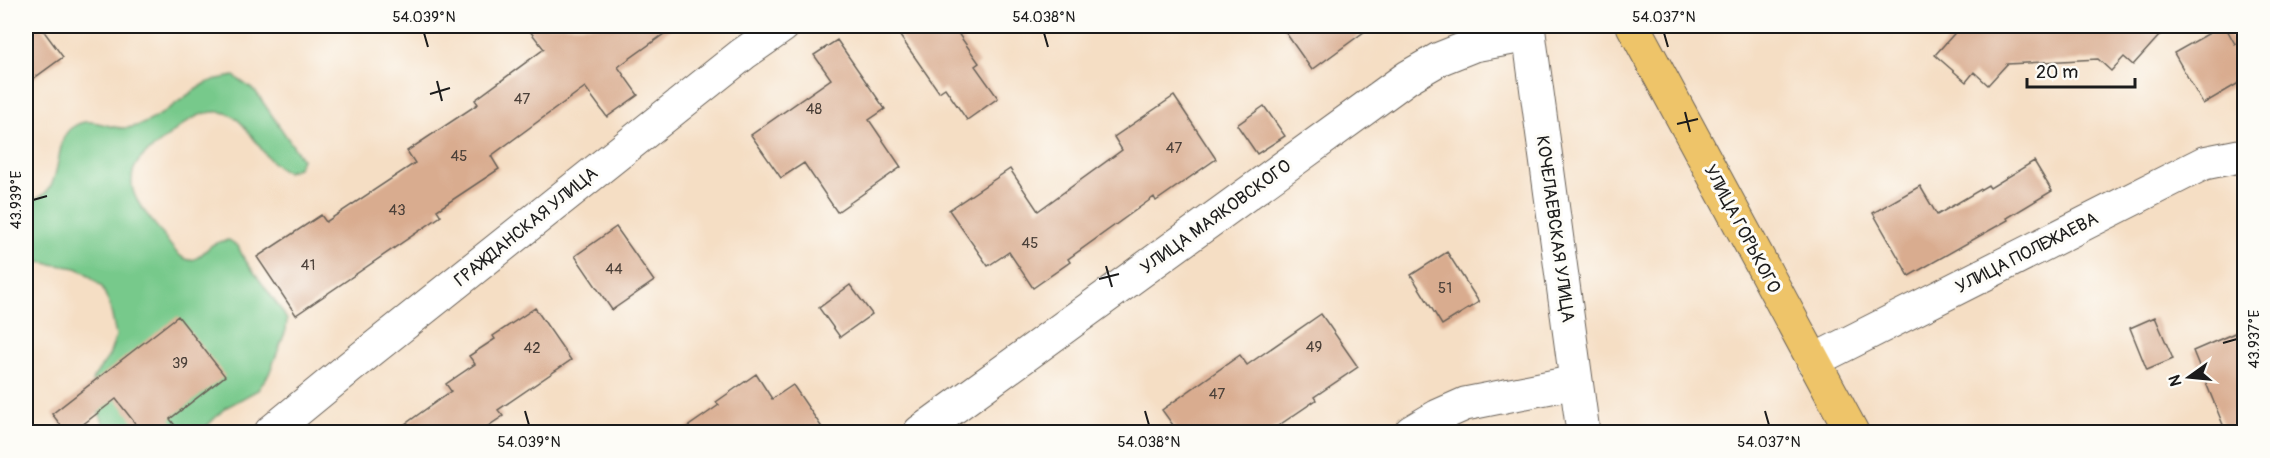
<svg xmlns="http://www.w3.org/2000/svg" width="2270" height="458" font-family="Pangolin,sans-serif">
  <rect width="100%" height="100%" fill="#fdfcf7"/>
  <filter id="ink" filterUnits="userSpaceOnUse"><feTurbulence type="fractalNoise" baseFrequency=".0167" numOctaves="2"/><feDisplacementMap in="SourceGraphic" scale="12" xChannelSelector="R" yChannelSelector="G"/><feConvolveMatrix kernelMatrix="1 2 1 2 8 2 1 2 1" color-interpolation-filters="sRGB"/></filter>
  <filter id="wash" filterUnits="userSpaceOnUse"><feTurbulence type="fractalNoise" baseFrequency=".008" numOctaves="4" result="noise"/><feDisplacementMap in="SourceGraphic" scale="24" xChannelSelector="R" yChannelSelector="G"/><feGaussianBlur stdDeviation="1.35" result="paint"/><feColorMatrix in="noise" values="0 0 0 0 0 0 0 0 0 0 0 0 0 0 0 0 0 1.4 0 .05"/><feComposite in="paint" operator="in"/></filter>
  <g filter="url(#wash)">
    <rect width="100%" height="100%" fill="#f5dec4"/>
    <!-- green -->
    <path fill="#77c98b" stroke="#4a7254" stroke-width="1.5" d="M 234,76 L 256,92 L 302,159 L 298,168 L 287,172 C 260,162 249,115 221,112 C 196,110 179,128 161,142 C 152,149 140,156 135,167 C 132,172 131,184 133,190 C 137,206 154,222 163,235 C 170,244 178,258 189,260 C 198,261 205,250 212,245 C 217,242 223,241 229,240 L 238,246 L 243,257 L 282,311 L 287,320 L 286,330 L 269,374 L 258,390 L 225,408 L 201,432 L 107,432 L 90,391 L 93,378 L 109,356 L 116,336 L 110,306 L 102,287 L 85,272 L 76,268 L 26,260 L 26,203 C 68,194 51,146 70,129 C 90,112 106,130 127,128 C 159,124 183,93 211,81 C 218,78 226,78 234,76 Z"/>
    <g id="blocks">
      <!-- building -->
      <path fill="#d9ac8f" d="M 26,26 L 40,26 L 63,57 L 26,84 Z
        M 526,26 L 675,26 L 618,67 L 638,95 L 607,117 L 585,87 L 491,156 L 499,169 L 437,210 L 441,216 L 296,315 L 257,257 L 321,215 L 326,222 L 415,163 L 407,151 L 478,104 L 475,100 L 544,49 Z
        M 893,26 L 953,26 L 979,63 L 975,66 L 998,98 L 967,120 L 945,88 L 939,92 Z
        M 1281,26 L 1372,26 L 1312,70 Z
        M 1961,26 L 2168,26 L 2133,65 L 2124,57 L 2111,71 L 2098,59 L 2007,64 L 1988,85 L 1974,72 L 1966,82 L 1935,55 Z
        M 2222,26 L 2225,26 L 2235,44 L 2244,38 L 2244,80 L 2203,104 L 2174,53 Z
        M 837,40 L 885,109 L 869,120 L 901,167 L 837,212 L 804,163 L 781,178 L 751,135 L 831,79 L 814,55 Z
        M 1174,96 L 1216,159 L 1156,201 L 1154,197 L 1068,259 L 1070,262 L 1033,288 L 1009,252 L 988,266 L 949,210 L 1010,169 L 1038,211 L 1122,150 L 1114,137 Z
        M 1264,106 L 1285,136 L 1257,154 L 1237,125 Z
        M 2034,161 L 2052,191 L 2007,218 L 2008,220 L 1909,276 L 1873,213 L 1920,186 L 1937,215 L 1988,185 L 1990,188 Z
        M 616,227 L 654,281 L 612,310 L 575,256 Z
        M 1447,252 L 1479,302 L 1442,325 L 1411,275 Z
        M 850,285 L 872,314 L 840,337 L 819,308 Z
        M 535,308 L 571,360 L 498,410 L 503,416 L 479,432 L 394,432 L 451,391 L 446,384 L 475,364 L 469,356 L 495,339 L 493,336 Z
        M 1321,314 L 1358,367 L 1314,397 L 1316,400 L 1269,432 L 1178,432 L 1162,410 L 1240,355 L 1247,365 Z
        M 178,316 L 225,376 L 170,419 L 180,432 L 142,432 L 116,399 L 73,432 L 66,432 L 52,414 Z
        M 2155,317 L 2173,359 L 2147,370 L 2130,328 Z
        M 2244,329 L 2244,432 L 2226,432 L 2193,351 Z
        M 756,374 L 772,399 L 793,385 L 825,432 L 680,432 L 719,405 L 716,402 Z"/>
    </g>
  </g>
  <g filter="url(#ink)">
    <use href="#blocks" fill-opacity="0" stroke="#686057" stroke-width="1.5"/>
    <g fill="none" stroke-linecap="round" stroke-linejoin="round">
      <defs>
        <path id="minor" d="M 1528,26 L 1583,432
          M 1813,361 L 2204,163 L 2244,155
          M 271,432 L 349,368 L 743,54 L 783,26
          M 920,432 L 1408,77 L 1439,59 L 1474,45 L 1529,35
          M 1411,432 L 1438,416 L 1465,404 L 1576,382"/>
        <path id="major" d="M 1633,26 L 1852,432"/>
      </defs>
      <!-- minor casing -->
      <use href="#minor" stroke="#686057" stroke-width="35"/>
      <!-- major casing -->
      <use href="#major" stroke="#686057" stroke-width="35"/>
      <!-- minor -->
      <use href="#minor" stroke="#fff" stroke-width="33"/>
      <!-- major -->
      <use href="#major" stroke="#eec469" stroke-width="33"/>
    </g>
  </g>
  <!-- ticks -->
  <path fill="none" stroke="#1c1c1c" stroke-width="2" d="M 424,33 L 428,47M 1044,33 L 1048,47M 1664,33 L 1668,47M 437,81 L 442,101M 430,94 L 450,88M 1685,112 L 1690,132M 1677,124 L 1698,119M 33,200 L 47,196M 1106,266 L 1112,287M 1099,279 L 1119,274M 2223,343 L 2237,339M 525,411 L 529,425M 1145,411 L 1149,425M 1765,411 L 1769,425"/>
  <g text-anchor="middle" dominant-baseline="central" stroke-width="6" stroke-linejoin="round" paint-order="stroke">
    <!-- number labels -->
    <g font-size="15" fill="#4b4039">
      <text x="522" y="99">47</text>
      <text x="814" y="109">48</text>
      <text x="1174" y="148">47</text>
      <text x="459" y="156">45</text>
      <text x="397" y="210">43</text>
      <text x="1030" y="243">45</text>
      <text x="308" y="265">41</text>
      <text x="614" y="269">44</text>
      <text x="1445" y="288">51</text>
      <text x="1314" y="347">49</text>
      <text x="532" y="348">42</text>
      <text x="180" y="363">39</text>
      <text x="1217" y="394">47</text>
    </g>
    <!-- street labels -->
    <g font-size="18" fill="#1c1c1c" stroke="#fdfcf7">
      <text transform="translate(1216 217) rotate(-36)">УЛИЦА МАЯКОВСКОГО</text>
      <text transform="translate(526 227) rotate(-39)">ГРАЖДАНСКАЯ УЛИЦА</text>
      <text transform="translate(1555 229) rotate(82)">КОЧЕЛАЕВСКАЯ УЛИЦА</text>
      <text transform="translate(1742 229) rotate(62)">УЛИЦА ГОРЬКОГО</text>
      <text transform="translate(2027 253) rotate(-27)">УЛИЦА ПОЛЕЖАЕВА</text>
    </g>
  </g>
  <!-- margin -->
  <rect width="2270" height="458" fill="none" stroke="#fdfcf7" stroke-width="66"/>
  <!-- north arrow -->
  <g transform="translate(2189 377) rotate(255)" stroke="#fdfcf7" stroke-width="4.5" paint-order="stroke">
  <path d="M0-4.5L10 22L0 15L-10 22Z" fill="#1c1c1c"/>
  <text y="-9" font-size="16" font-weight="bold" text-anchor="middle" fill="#1c1c1c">N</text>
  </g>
  <!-- scale -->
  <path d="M2027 78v9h108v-9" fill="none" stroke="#1c1c1c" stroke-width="3"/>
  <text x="2036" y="78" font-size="18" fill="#1c1c1c" stroke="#fdfcf7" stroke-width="4.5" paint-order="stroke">20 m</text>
  <rect x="33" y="33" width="2204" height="392" fill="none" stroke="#1c1c1c" stroke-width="2"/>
  <g font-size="15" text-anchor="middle" fill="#1c1c1c">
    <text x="424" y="22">54.039°N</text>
    <text x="1044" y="22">54.038°N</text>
    <text x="1664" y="22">54.037°N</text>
    <text transform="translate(16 200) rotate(-90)" y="5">43.939°E</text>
    <text transform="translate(2254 339) rotate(-90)" y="5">43.937°E</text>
    <text x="529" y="447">54.039°N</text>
    <text x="1149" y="447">54.038°N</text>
    <text x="1769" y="447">54.037°N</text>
  </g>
</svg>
